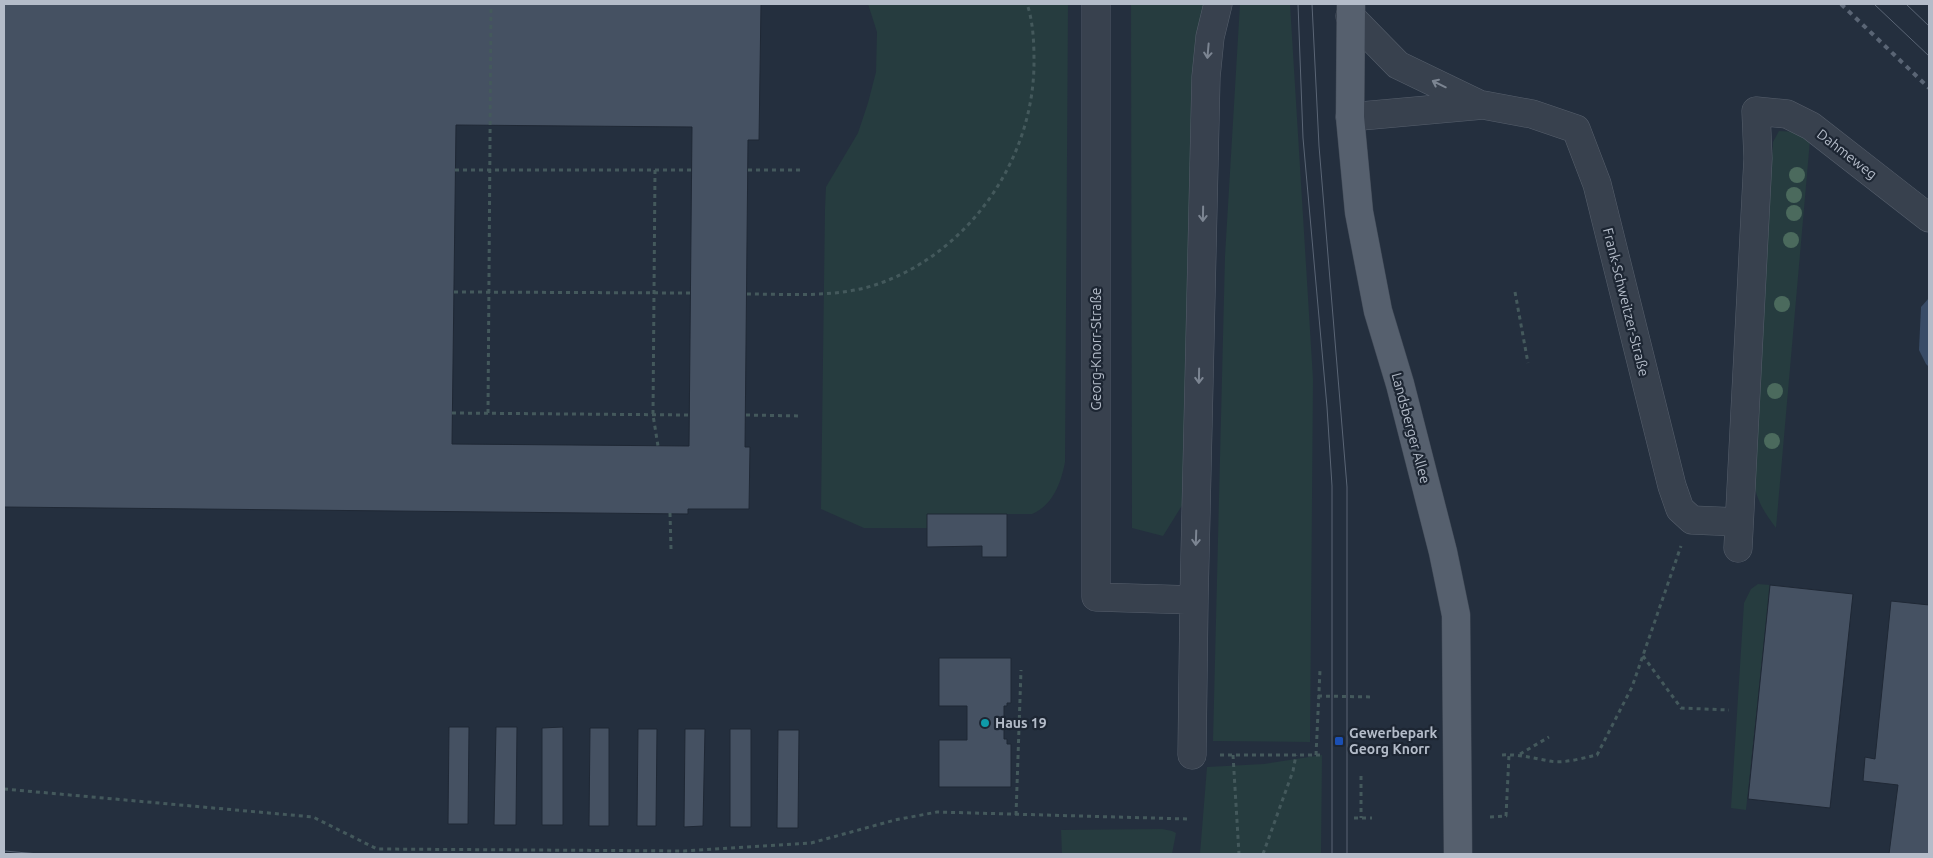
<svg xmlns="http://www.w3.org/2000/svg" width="1933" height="858" font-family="Ubuntu,sans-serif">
  <rect width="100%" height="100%" fill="#242f3e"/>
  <!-- green -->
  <path fill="#263c3f" d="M 868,4 L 1068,4 L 1065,462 C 1061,483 1053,505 1032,514 L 927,514 L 927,528 L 864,528 L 821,509 L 825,209 L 826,187 L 858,133 L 868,103 L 876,72 L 877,32 Z
    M 1131,4 L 1207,4 L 1186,499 L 1163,536 L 1132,528 Z
    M 1240,4 L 1290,4 L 1313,379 L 1310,742 L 1213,741 L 1225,256 Z
    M 1779,131 L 1799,132 L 1810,140 L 1776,528 C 1761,508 1757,500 1752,476 L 1773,142 Z
    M 1758,584 L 1770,585 L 1746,810 L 1731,808 L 1744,603 L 1751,589 Z
    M 1322,755 L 1321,854 L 1200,854 L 1207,767 L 1264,764 Z
    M 1162,829 L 1172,831 L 1176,833 L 1172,854 L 1062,854 L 1061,830 Z"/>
  <!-- water -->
  <path fill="#394c67" d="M 1929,298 L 1929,367 L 1926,364 L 1919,350 L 1921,307 Z"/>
  <!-- building -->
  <path fill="#455162" stroke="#1f2835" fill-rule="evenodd" d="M 4,4 L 761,4 L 759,140 L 748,140 L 745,447 L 750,447 L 749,509 L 688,509 L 688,514 L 4,507 ZM 456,125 L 692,127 L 689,446 L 452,444 Z
    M 927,514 L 1007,514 L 1007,557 L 982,557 L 982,546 L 927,547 Z
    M 1770,585 L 1853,594 L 1830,808 L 1748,799 Z
    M 1891,601 L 1929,605 L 1929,854 L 1889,854 L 1898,785 L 1863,781 L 1865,757 L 1875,759 Z
    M 939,658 L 1011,658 L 1011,703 L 1007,703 L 1007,706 L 1004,706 L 1004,739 L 1007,739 L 1007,744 L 1011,744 L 1011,787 L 939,787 L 939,740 L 967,740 L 967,706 L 939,706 Z
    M 449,727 L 469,727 L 468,824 L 448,824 Z
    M 496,727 L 517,727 L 516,825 L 494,825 Z
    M 563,727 L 563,825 L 542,825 L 542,728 Z
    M 590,728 L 609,728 L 609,826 L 589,826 Z
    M 638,729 L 657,729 L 656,826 L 637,826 Z
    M 685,729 L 705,729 L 703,826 L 684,827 Z
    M 730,729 L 751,729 L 751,827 L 730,827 Z
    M 778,730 L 799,730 L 798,828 L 777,828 Z"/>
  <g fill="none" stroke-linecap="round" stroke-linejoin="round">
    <defs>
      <path id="minor" d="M 1096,4 L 1096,597 L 1194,600
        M 1350,16 L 1398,65 L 1481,105
        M 1350,117 L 1483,105 L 1532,114 L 1576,129 L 1597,184 L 1672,486 L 1680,509 L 1692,520 L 1739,522
        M 1738,548 L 1758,158 L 1756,111 L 1787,114 L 1811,126 L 1929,218
        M 1192,755 L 1194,600 L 1206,77 L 1210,37 L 1218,4"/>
      <path id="major" d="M 1351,4 L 1350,117 L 1359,212 L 1378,311 L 1400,384 L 1443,552 L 1456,615 L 1458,854"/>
    </defs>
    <!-- minor casing -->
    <use href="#minor" stroke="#565f6c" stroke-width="29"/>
    <!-- major casing -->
    <use href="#major" stroke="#414a57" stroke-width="29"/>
    <!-- path -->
    <path stroke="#44595c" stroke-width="3" stroke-dasharray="4 4" stroke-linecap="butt" d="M 455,170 L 691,170
      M 655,170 L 653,415 L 658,446
      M 748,170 L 803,170
      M 454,292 L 690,293
      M 1515,292 L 1528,363
      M 747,294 C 789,294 834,298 875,285 C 969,254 1035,158 1034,60 C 1034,42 1033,21 1027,4
      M 452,413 L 689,415
      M 488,413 L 491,4
      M 746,415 L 802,416
      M 670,513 L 671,549
      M 1643,656 L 1681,708 L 1729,710
      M 1318,696 L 1373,697
      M 1520,754 L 1549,737
      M 1220,755 L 1322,755
      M 1233,755 L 1239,854
      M 1316,755 L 1320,670
      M 1502,755 C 1518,754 1533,758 1549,761 C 1564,764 1582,758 1597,755 L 1632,687 L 1681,546
      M 1361,776 L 1361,818
      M 4,789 L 313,817 L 377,849 L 684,851 L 811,843 L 895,820 L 937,812 L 1188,819
      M 1016,815 L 1021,670
      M 1490,817 L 1506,816 L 1509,755
      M 1354,818 L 1372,818
      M 1263,854 L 1293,771 L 1296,755"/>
    <!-- minor -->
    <use href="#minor" stroke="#38414e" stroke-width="28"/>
    <!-- major -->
    <use href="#major" stroke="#56606e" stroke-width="28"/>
    <!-- tram -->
    <path stroke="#5a6575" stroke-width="1" d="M 1298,4 L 1303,138 L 1327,407 L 1332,486 L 1332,854
      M 1312,4 L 1319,146 L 1347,487 L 1347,854
      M 1874,4 L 1929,56
      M 1906,4 L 1929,26
      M 4,851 L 39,854"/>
    <!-- rail -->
    <path stroke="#5a6575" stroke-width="4" stroke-dasharray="5 5" stroke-linecap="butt" d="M 1841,4 L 1929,88"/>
  </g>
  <!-- trees -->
  <g fill="#4b6a5d">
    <circle cx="1797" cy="175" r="8"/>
    <circle cx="1794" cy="195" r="8"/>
    <circle cx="1794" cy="213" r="8"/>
    <circle cx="1791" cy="240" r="8"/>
    <circle cx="1782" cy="304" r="8"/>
    <circle cx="1775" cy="391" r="8"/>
    <circle cx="1772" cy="441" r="8"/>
  </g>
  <!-- one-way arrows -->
  <defs><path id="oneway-shaft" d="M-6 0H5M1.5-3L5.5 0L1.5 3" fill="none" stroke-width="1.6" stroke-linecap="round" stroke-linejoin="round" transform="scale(1.25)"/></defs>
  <g stroke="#7c8592">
    <use href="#oneway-shaft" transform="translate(1208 51) rotate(95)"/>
    <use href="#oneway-shaft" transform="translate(1439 84) rotate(-154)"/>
    <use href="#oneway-shaft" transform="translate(1203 214) rotate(91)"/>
    <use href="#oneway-shaft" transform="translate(1199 376) rotate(91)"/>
    <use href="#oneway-shaft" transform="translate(1196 538) rotate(92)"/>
  </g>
  <!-- markers -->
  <circle fill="#0f9aa8" stroke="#1d2633" stroke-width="2" cx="985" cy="723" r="5"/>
  <rect fill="#1a4fb4" stroke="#1d2633" stroke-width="2" x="1334" y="736" width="10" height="10" rx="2.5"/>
  <g text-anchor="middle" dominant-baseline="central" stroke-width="4.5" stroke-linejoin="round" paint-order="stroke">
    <!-- street labels -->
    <g font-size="14" fill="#b4bcc9" stroke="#1d2633">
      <text transform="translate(1847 154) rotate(38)">Dahmeweg</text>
      <text transform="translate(1626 302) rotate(76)">Frank-Schweitzer-Straße</text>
      <text transform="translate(1096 349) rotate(-90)">Georg-Knorr-Straße</text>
      <text transform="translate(1411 428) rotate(75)">Landsberger Allee</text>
    </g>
    <!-- poi labels -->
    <g font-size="14" font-weight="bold" fill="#b4bcc9" stroke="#1d2633" text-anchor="start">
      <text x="995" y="723">Haus 19</text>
      <text x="1349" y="733">Gewerbepark<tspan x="1349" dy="16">Georg Knorr</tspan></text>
    </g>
  </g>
  <!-- border -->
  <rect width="1933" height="858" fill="none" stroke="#b4bcc9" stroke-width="10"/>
</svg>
